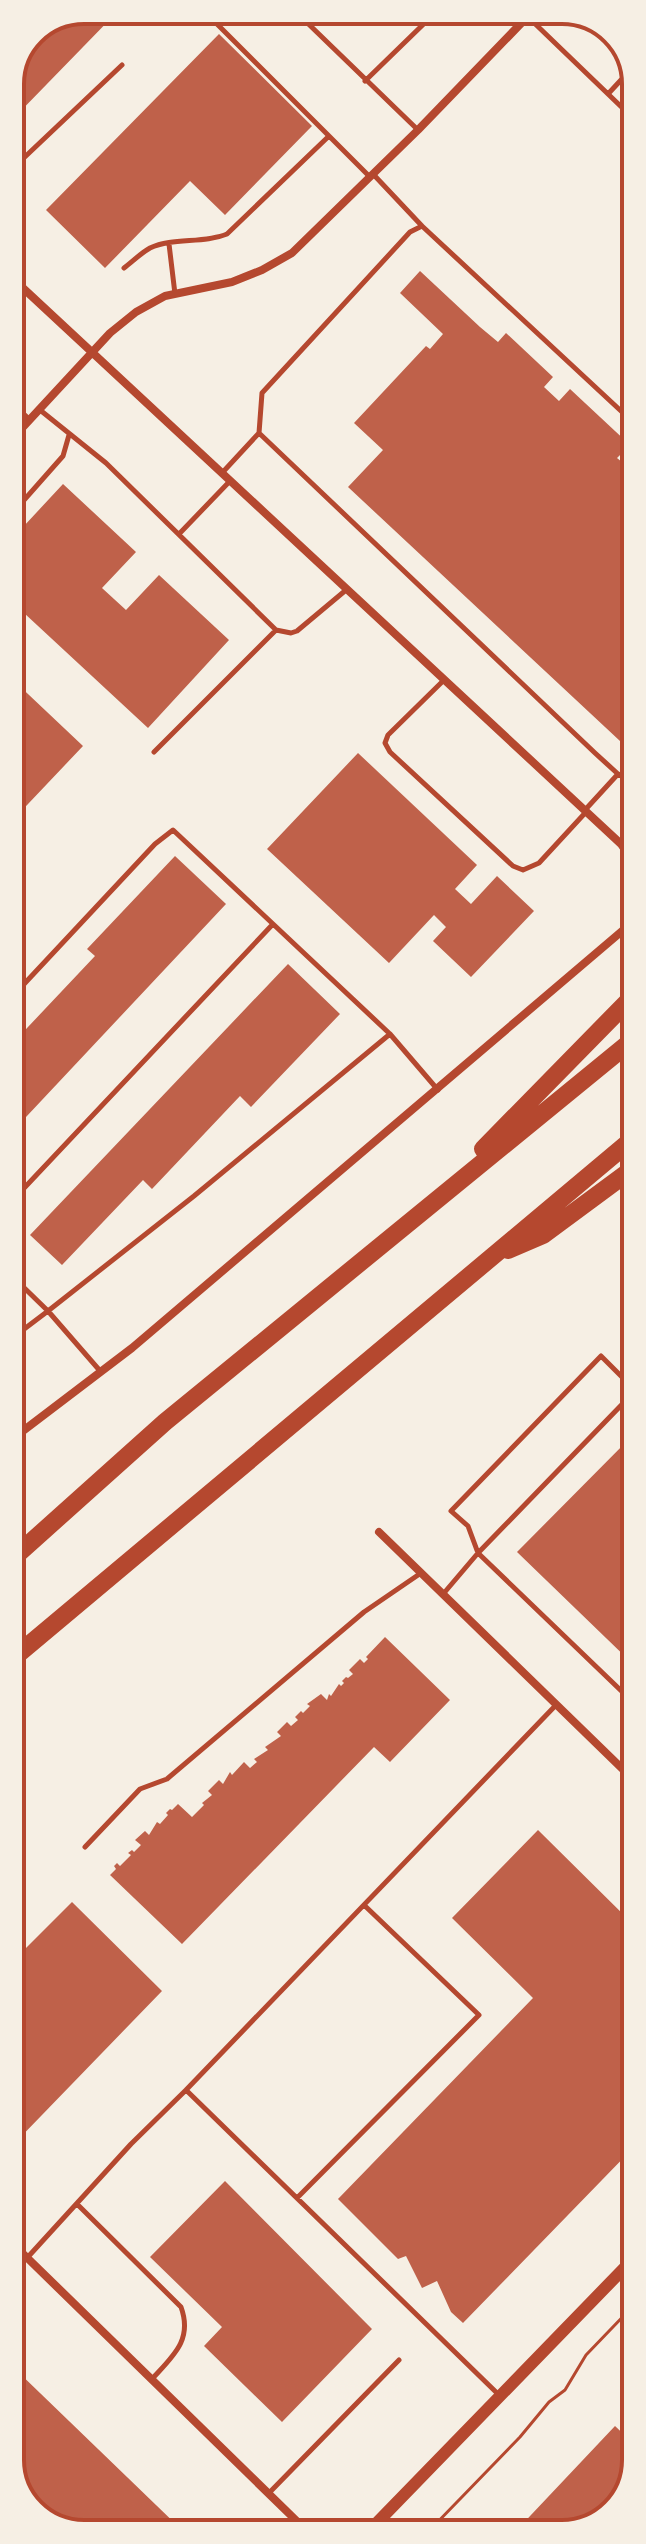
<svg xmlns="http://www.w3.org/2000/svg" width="646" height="2544" font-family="Figtree,sans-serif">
  <rect width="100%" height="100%" fill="#f6efe4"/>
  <!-- building -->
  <path fill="#bf614a" d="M 84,10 L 119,10 L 10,122 L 10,83 L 32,31 Z
    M 219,34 L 312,126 L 225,215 L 190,181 L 105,268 L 46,210 Z
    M 420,271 L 480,327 L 498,342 L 506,333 L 553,377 L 544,387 L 559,401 L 570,389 L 630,445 L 617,458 L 628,467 L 635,459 L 635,755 L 348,487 L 383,450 L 354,423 L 426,346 L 430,349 L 443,334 L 400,293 Z
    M 63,484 L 136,552 L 102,588 L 126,610 L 159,575 L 229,640 L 148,728 L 10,600 L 10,541 Z
    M 10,677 L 83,746 L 10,823 Z
    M 358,753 L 477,865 L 455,889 L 471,904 L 497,876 L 534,911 L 471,977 L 433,941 L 446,927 L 434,915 L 389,963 L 267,849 Z
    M 175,856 L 226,904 L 11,1133 L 11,1060 L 16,1055 L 11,1050 L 11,1045 L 95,956 L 87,949 Z
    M 288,964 L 340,1014 L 251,1107 L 240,1096 L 152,1189 L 143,1180 L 62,1265 L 30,1235 Z
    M 635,1433 L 635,1515 L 636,1667 L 517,1552 Z
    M 385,1637 L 450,1700 L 390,1762 L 374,1747 L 182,1944 L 110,1875 L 116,1869 L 114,1866 L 117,1863 L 120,1866 L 131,1855 L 128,1853 L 132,1850 L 134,1852 L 141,1845 L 135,1840 L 145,1831 L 149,1835 L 157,1822 L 160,1824 L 168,1815 L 166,1813 L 170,1809 L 172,1810 L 178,1804 L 192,1817 L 204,1805 L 202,1803 L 212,1795 L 208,1791 L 219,1780 L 223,1784 L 230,1772 L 232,1775 L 244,1762 L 250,1768 L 257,1762 L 254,1759 L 268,1750 L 265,1747 L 281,1736 L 277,1732 L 287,1722 L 291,1726 L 298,1720 L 295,1717 L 301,1711 L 303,1713 L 310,1706 L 307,1704 L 321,1694 L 327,1700 L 329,1694 L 331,1696 L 339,1684 L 341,1686 L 344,1683 L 342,1681 L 346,1677 L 348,1678 L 353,1674 L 349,1670 L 360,1659 L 364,1663 L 368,1659 L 366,1657 Z
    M 538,1830 L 636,1927 L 636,2145 L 463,2323 L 451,2312 L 437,2281 L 422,2288 L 406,2256 L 398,2259 L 338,2199 L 533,1998 L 452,1918 Z
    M 72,1902 L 162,1991 L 11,2147 L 11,1963 Z
    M 225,2181 L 372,2329 L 282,2422 L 204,2346 L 222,2327 L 150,2257 Z
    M 11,2365 L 185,2533 L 75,2533 L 45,2519 L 25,2500 L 11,2474 Z
    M 615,2426 L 636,2446 L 636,2461 L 618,2509 L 576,2533 L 514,2533 Z"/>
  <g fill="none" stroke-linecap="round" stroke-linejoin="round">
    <!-- path -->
    <path stroke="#b5482f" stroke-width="3" d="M 427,2533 L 520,2437 L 549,2402 L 565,2390 L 586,2355 L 636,2303"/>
    <!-- service -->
    <path stroke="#b5482f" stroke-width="5" d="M 212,10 L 208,15 L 369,176
      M 294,10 L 418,130
      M 518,11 L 527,16 L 635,120
      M 365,81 L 438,10
      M 608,94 L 633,67
      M 10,171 L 122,65
      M 373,174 L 422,226 L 410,232 L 262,393 L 259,433 L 595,753 L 618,774 L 635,784
      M 422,226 L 635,424
      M 169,244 L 175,294
      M 124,268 C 132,262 141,253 150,248 C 173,237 203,244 227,234 L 329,136
      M 10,401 L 29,419
      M 40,410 L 106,463 L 276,630 L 291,633 L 297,631 L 346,590
      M 222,473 L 259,433
      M 10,516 L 63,456 L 69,435
      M 180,533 L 230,481
      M 444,680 L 388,735 L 385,743 L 390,752 L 513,866 L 523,870 L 539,863 L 586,812
      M 154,752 L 276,630
      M 585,810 L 618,774
      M 11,976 L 22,986
      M 11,998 L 155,844 L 173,830 L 390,1034
      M 11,1202 L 273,924
      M 11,1275 L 48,1311 L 11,1339
      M 101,1372 L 48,1311 L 194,1196 L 390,1034 L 438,1090
      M 635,1390 L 601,1356 L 451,1511 L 468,1526 L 478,1553 L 636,1705
      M 444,1593 L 478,1553 L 635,1391
      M 85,1847 L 140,1789 L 167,1779 L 364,1612 L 421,1573
      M 297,2198 L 479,2015 L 364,1905
      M 77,2204 L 181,2307 C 193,2340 173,2356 152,2379
      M 27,2258 L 131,2144 L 186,2090
      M 498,2394 L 186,2090 L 556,1705
      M 269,2493 L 399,2360"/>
    <!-- minor -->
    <path stroke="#b5482f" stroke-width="8" d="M 10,276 L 621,844 L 635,864
      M 10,441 L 110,333 L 136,312 L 165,296 L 232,282 L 262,270 L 292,253 L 418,130 L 533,11
      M 11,1440 L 132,1348 L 628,926 L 635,913
      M 379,1532 L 636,1782
      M 11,2242 L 309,2533"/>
    <!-- tertiary -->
    <path stroke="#b5482f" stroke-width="12" d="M 367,2533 L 636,2256"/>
    <!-- motorway -->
    <path stroke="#b5482f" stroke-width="18" d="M 483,1149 L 635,994
      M 508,1250 L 543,1235 L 635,1167
      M 11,1560 L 165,1422 L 635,1038
      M 11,1660 L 635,1137"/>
  </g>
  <!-- crop -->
  <path d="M0 0H646V2544H0ZM84 24H562A60 60 0 0 1 622 84V2460A60 60 0 0 1 562 2520H84A60 60 0 0 1 24 2460V84A60 60 0 0 1 84 24Z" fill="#f6efe4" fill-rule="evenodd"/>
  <path fill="none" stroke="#b5482f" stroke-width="4" d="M84 24H562A60 60 0 0 1 622 84V2460A60 60 0 0 1 562 2520H84A60 60 0 0 1 24 2460V84A60 60 0 0 1 84 24Z"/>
</svg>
